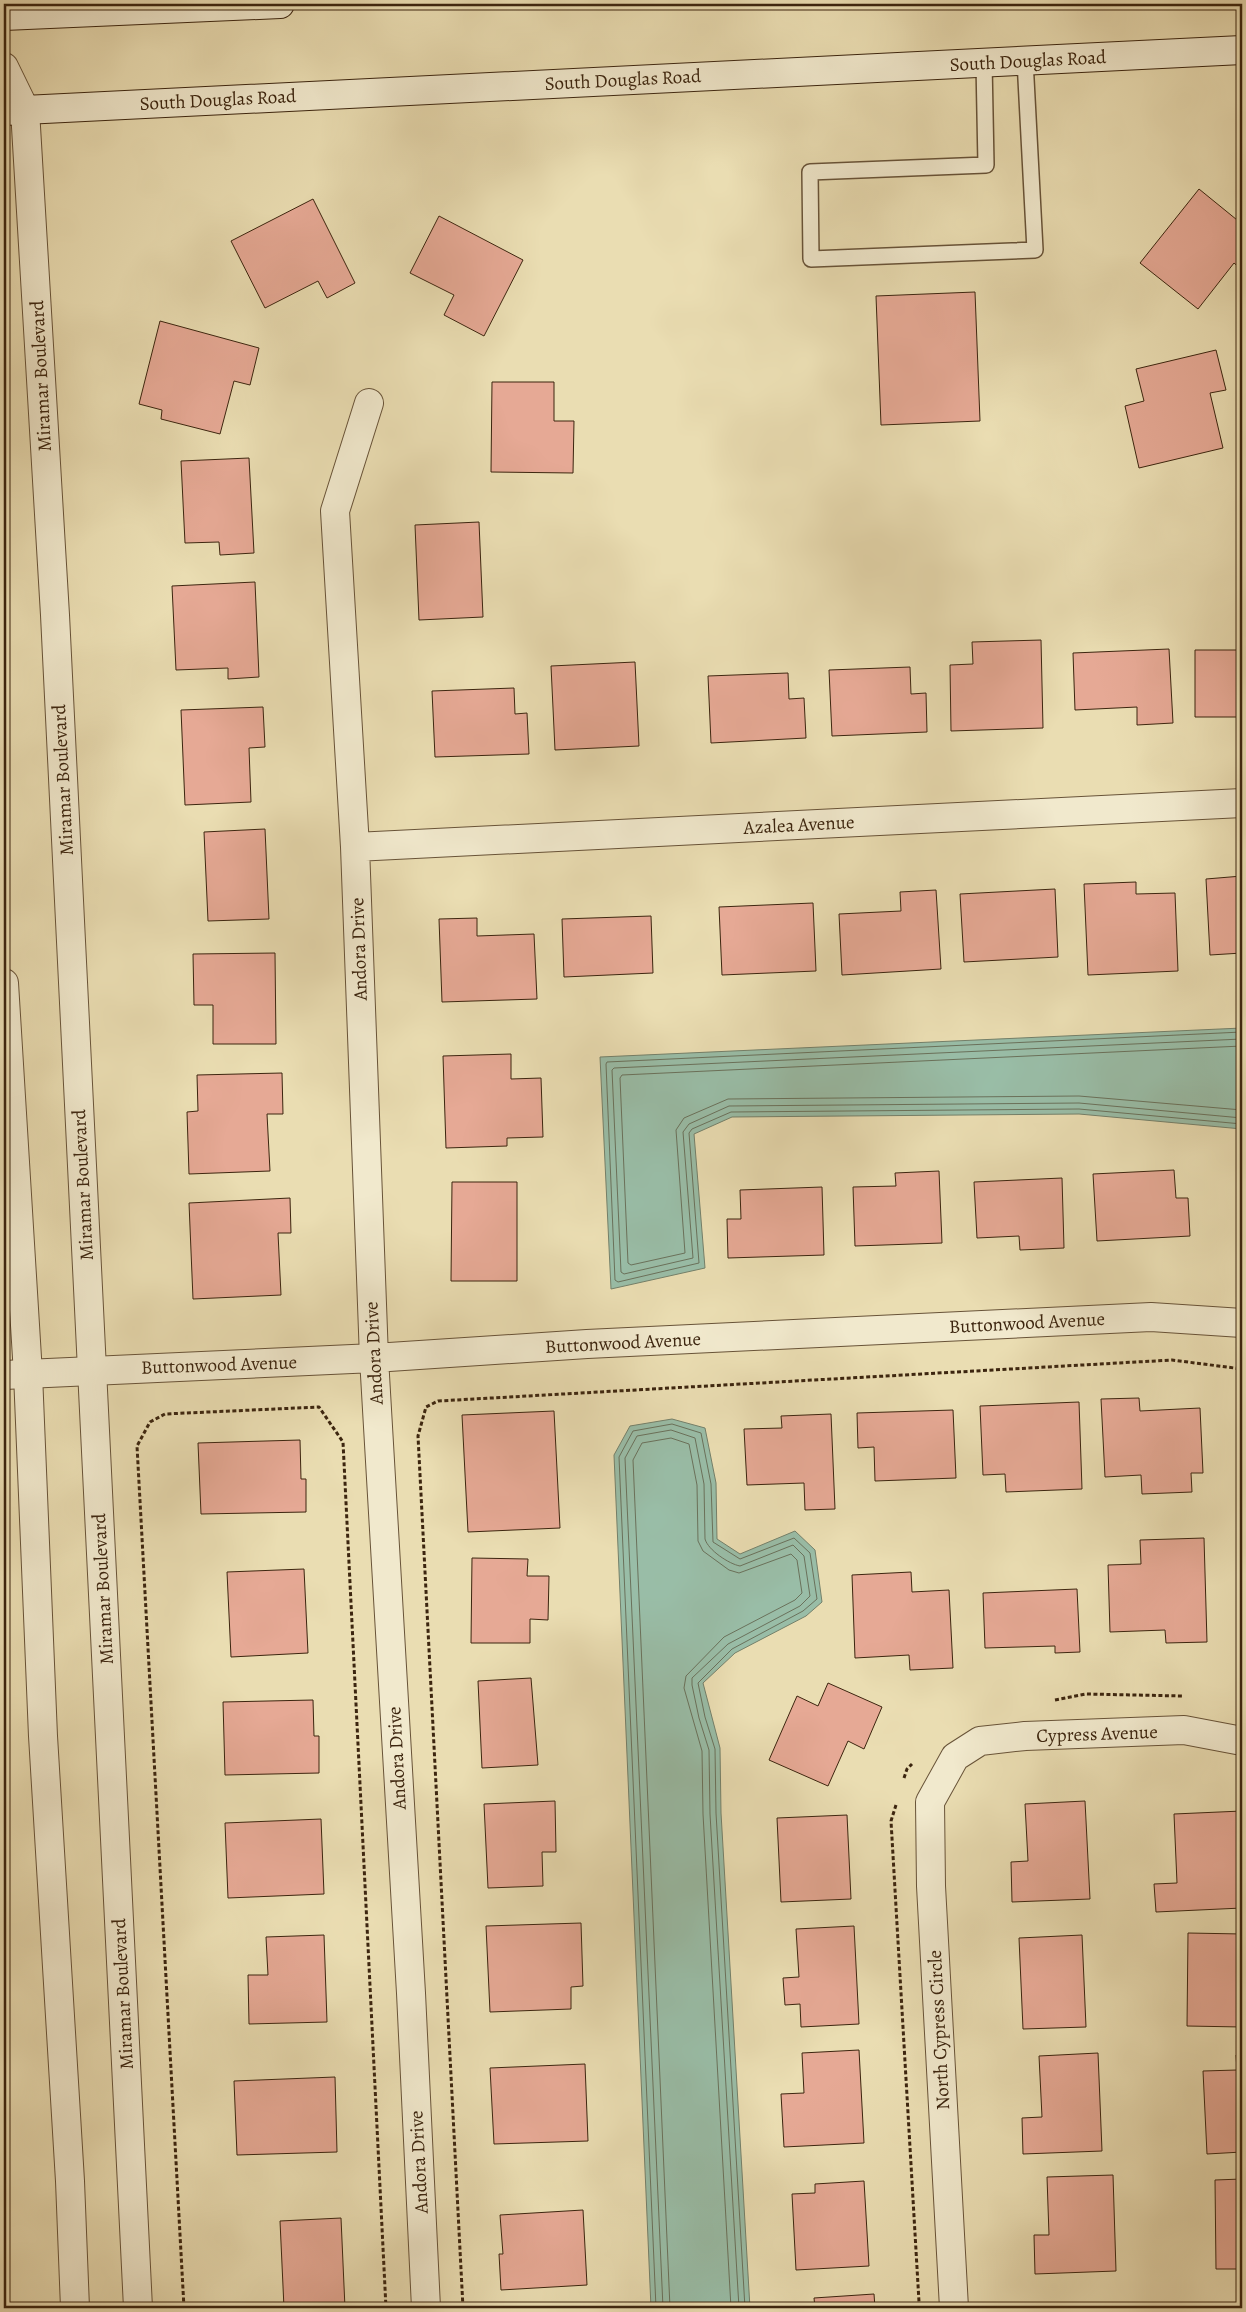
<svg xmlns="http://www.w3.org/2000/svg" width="1246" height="2312" font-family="Alegreya,serif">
  <rect width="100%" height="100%" fill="#eaddb2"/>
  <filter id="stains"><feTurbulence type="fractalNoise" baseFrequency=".004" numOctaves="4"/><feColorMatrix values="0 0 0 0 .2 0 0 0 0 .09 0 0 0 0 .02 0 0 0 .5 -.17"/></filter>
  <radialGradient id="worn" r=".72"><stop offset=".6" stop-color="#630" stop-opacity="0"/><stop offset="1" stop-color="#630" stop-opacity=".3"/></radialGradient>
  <!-- water -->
  <path fill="#99bda7" stroke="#74806a" d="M 1242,1028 L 1242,1129 L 1079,1114 L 732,1117 L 694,1134 L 705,1268 L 611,1289 L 600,1057 Z
    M 672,1419 L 705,1428 L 716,1483 L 717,1539 L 740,1554 L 795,1531 L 815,1550 L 822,1602 L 806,1616 L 735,1653 L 703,1683 L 720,1748 L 721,1813 L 750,2308 L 651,2308 L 614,1455 L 630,1426 Z"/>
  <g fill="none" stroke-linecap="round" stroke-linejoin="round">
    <!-- shore -->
    <path stroke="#6a715b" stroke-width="1" d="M 1242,1032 L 607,1062 L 606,1064 L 615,1280 L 618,1282 L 699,1263 L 689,1133 L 692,1129 L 731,1112 L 1079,1109 L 1242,1124
      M 1242,1039 L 614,1068 L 612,1070 L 621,1272 L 624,1274 L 693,1258 L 683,1132 L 689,1124 L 729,1106 L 1079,1103 L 1242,1118
      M 1242,1046 L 622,1075 L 620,1078 L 628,1263 L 631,1265 L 685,1253 L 676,1130 L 684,1118 L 728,1099 L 1079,1096 L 1242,1110
      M 656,2308 L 619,1457 L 633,1431 L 672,1424 L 701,1433 L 711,1484 L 713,1542 L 740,1559 L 794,1538 L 810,1553 L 817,1599 L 803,1611 L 732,1649 L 698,1683 L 705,1717 L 715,1749 L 716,1813 L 745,2308
      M 663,2308 L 625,1458 L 637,1436 L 671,1430 L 695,1438 L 704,1484 L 705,1539 C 708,1550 729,1564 740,1566 L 793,1545 L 804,1556 L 810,1596 L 800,1606 L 728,1644 L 692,1678 L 692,1685 L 699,1718 L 709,1750 L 710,1814 L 739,2308
      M 670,2308 L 633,1460 L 642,1443 L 671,1438 L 689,1444 L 697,1485 L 698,1541 L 703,1551 L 729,1570 L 739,1573 L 791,1554 L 797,1560 L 802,1593 L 795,1600 L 724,1637 L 686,1676 L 684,1688 L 702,1751 L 703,1814 L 731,2308"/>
  </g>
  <!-- building -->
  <path fill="#e6a995" stroke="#3c250f" d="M 1199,189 L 1242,224 L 1242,270 L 1234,263 L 1198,309 L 1140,263 Z
    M 313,199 L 355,283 L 327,298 L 318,281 L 265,308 L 231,241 Z
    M 439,216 L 523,260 L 484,336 L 444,315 L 454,295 L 410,273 Z
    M 975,292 L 980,421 L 881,425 L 876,296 Z
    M 160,321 L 259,348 L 250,385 L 234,381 L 220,434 L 161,419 L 162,410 L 139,404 Z
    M 1216,350 L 1226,390 L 1210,393 L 1223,448 L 1139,468 L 1125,406 L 1144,401 L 1136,369 Z
    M 492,382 L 554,382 L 554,421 L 574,421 L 573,473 L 491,472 Z
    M 249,458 L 254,553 L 220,555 L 219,542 L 185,543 L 181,461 Z
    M 479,522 L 483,617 L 419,620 L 415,525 Z
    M 255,582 L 259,677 L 228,679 L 228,668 L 176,670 L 172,586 Z
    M 1041,640 L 1043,728 L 951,731 L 950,665 L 973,664 L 972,642 Z
    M 1169,649 L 1173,723 L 1137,725 L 1137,707 L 1075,710 L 1073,653 Z
    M 1195,650 L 1242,650 L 1242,717 L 1195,717 Z
    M 635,662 L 639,746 L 555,750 L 551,666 Z
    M 910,667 L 911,694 L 926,693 L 927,732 L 832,736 L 829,670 Z
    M 788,673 L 789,699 L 804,698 L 806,738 L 711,743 L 708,676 Z
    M 514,688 L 515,714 L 527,713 L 529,754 L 435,757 L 432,691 Z
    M 263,707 L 265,747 L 249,748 L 251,802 L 185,805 L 181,710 Z
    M 265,829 L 269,919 L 208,921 L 204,832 Z
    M 1242,876 L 1242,953 L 1210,955 L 1206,879 Z
    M 1136,882 L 1136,894 L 1175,893 L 1178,971 L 1088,975 L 1084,884 Z
    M 1055,889 L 1058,957 L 964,962 L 960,894 Z
    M 936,890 L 941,969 L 842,975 L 839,914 L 901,911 L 900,892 Z
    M 813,903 L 816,971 L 722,975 L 719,907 Z
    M 651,916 L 653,973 L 564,977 L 562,919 Z
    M 477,918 L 477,936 L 534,934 L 537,999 L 442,1002 L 439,919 Z
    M 275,953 L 276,1044 L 213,1044 L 213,1005 L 194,1005 L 193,954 Z
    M 511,1054 L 511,1079 L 541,1078 L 543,1137 L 507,1138 L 507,1146 L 446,1148 L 443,1056 Z
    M 282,1073 L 283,1114 L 267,1114 L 270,1171 L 189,1174 L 187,1112 L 198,1111 L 197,1075 Z
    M 1174,1170 L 1176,1198 L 1188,1198 L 1190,1236 L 1097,1241 L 1093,1174 Z
    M 939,1171 L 942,1243 L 855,1246 L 853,1187 L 896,1186 L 895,1173 Z
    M 1062,1178 L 1064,1248 L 1020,1250 L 1019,1236 L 977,1238 L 974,1182 Z
    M 452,1182 L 517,1182 L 517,1281 L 451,1281 Z
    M 822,1187 L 824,1255 L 728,1258 L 727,1219 L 741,1219 L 740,1190 Z
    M 290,1198 L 291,1233 L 278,1233 L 281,1295 L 193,1299 L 189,1203 Z
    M 1139,1398 L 1140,1411 L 1200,1408 L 1203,1473 L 1191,1473 L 1192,1492 L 1142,1494 L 1141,1475 L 1105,1477 L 1101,1399 Z
    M 1079,1402 L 1082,1489 L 1006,1492 L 1005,1474 L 983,1475 L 980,1406 Z
    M 953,1410 L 956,1478 L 875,1481 L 874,1447 L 858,1448 L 857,1413 Z
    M 554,1411 L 560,1528 L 468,1532 L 462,1415 Z
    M 831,1414 L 835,1509 L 805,1510 L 804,1483 L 747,1485 L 744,1429 L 782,1428 L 781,1416 Z
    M 300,1440 L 301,1479 L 306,1479 L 306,1512 L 201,1514 L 198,1443 Z
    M 1204,1538 L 1207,1642 L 1166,1643 L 1165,1630 L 1110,1632 L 1108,1565 L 1141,1564 L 1140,1540 Z
    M 472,1558 L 528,1559 L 527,1576 L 549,1576 L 548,1620 L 530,1619 L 530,1643 L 471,1643 Z
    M 304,1569 L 308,1653 L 231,1657 L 227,1572 Z
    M 911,1572 L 912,1592 L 949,1590 L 953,1668 L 910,1670 L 909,1655 L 855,1658 L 852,1575 Z
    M 1077,1589 L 1080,1652 L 1055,1653 L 1055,1646 L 985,1648 L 983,1593 Z
    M 1242,1614 L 1242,1658 L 1237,1657 Z
    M 531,1678 L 538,1765 L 482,1768 L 478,1681 Z
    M 828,1683 L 882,1707 L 864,1749 L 848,1741 L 828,1786 L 769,1760 L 797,1696 L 818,1706 Z
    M 313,1700 L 314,1736 L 319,1736 L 319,1773 L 225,1775 L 223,1702 Z
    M 555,1801 L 556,1852 L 542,1852 L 543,1886 L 488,1888 L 484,1804 Z
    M 1085,1801 L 1090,1899 L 1012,1902 L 1011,1862 L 1028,1861 L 1025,1804 Z
    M 1242,1811 L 1242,1908 L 1156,1912 L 1154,1884 L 1177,1883 L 1174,1814 Z
    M 847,1815 L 851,1899 L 781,1902 L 777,1818 Z
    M 321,1819 L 324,1894 L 228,1898 L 225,1823 Z
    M 581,1923 L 583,1986 L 571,1987 L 571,2009 L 490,2012 L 486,1926 Z
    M 854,1926 L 859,2024 L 801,2027 L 800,2004 L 785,2005 L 783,1978 L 799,1977 L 796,1929 Z
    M 1188,1933 L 1242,1934 L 1242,2027 L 1187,2026 Z
    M 324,1935 L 327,2022 L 249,2024 L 248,1975 L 268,1975 L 266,1937 Z
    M 1082,1935 L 1086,2027 L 1023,2029 L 1019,1938 Z
    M 859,2050 L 864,2143 L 784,2147 L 781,2094 L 804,2093 L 802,2053 Z
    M 1098,2053 L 1102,2151 L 1023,2154 L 1022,2118 L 1042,2117 L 1039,2056 Z
    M 1242,2054 L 1242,2152 L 1207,2154 L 1203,2071 L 1237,2070 L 1236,2055 Z
    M 585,2064 L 588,2141 L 494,2144 L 490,2068 Z
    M 335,2077 L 337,2152 L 237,2155 L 234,2081 Z
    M 1113,2175 L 1116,2271 L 1035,2274 L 1034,2235 L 1049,2235 L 1047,2177 Z
    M 1242,2179 L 1242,2269 L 1216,2269 L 1215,2180 Z
    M 864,2181 L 869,2266 L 796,2270 L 792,2194 L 815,2193 L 815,2184 Z
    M 583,2210 L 587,2285 L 501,2290 L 499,2254 L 503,2254 L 500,2215 Z
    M 341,2218 L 345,2308 L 284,2308 L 280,2221 Z
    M 874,2294 L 875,2308 L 815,2308 L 814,2298 Z
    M 1109,2303 L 1109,2308 L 1042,2308 L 1042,2306 Z
    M 1242,2304 L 1242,2308 L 1218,2308 L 1218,2305 Z"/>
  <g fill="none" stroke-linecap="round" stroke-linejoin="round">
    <defs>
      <path id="service" d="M 984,63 L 986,165 L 810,172 L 811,259 L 1035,250 L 1025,60"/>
      <path id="minor" d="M 369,403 L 335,511 L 355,847 L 374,1358 L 411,1993 L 426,2308
        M 355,847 L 1242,803
        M 4,1375 L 374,1358 L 587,1344 L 1151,1317 L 1242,1323
        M 954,2308 L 931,1886 L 930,1802 L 955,1757 L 980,1741 L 1025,1736 L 1184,1730 L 1242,1741"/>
      <path id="tertiary" d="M 4,67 L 25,110 L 55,615 L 138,2308
        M 4,983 L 28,1374 L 43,1736 L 70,2181 L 75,2308"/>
      <path id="secondary" d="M 4,16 L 280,4
        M 4,111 L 1242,50"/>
    </defs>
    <!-- service casing -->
    <use href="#service" stroke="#685338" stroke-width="18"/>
    <!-- minor casing -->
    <use href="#minor" stroke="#685338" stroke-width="30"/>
    <!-- tertiary casing -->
    <use href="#tertiary" stroke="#685338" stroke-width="30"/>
    <!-- secondary casing -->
    <use href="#secondary" stroke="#3c250f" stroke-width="30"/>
    <!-- path -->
    <path stroke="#3c250f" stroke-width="3" stroke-dasharray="4 2.5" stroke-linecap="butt" d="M 1055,1700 L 1086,1694 L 1182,1696
      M 904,1778 L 907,1769 L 912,1764
      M 896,1805 L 891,1821 L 919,2302
      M 184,2308 L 137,1446 L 150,1422 L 165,1414 L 319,1407 L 343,1442 L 386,2308
      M 463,2308 L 418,1436 L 426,1407 L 438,1401 L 1172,1360 L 1242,1369"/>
    <!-- service -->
    <use href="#service" stroke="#f1e9cd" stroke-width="15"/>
    <!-- minor -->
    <use href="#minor" stroke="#f1e9cd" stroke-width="28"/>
    <!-- tertiary -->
    <use href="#tertiary" stroke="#f1e9cd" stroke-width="28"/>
    <!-- secondary -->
    <use href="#secondary" stroke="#f1e9cd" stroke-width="28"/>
  </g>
  <g text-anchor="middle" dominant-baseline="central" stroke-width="4" stroke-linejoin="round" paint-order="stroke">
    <!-- street labels -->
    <g font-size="19" fill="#3c250f" stroke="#f1e9cd">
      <text transform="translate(1028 61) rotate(-3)">South Douglas Road</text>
      <text transform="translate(623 80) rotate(-3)">South Douglas Road</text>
      <text transform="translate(218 100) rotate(-3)">South Douglas Road</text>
      <text transform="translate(41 376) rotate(-93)">Miramar Boulevard</text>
      <text transform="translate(63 780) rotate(-93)">Miramar Boulevard</text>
      <text transform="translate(799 825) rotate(-3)">Azalea Avenue</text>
      <text transform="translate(359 949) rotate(-92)">Andora Drive</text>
      <text transform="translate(83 1185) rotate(-93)">Miramar Boulevard</text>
      <text transform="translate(1027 1323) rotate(-3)">Buttonwood Avenue</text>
      <text transform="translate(623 1343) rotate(-3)">Buttonwood Avenue</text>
      <text transform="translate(374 1353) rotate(-93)">Andora Drive</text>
      <text transform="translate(219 1365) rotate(-2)">Buttonwood Avenue</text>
      <text transform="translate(103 1589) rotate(-93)">Miramar Boulevard</text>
      <text transform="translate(1097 1734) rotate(-2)">Cypress Avenue</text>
      <text transform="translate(397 1758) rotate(-93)">Andora Drive</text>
      <text transform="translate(123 1994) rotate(-93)">Miramar Boulevard</text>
      <text transform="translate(939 2030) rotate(-93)">North Cypress Circle</text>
      <text transform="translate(419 2162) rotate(-93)">Andora Drive</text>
    </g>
  </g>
  <!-- margin -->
  <rect width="1246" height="2312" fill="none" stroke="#eaddb2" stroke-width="20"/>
  <rect x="5" y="5" width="1236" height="2302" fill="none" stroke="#3c250f" stroke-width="2.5"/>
  <rect x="10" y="10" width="1226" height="2292" fill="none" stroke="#3c250f"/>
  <rect width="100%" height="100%" filter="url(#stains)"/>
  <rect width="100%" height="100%" fill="url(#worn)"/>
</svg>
